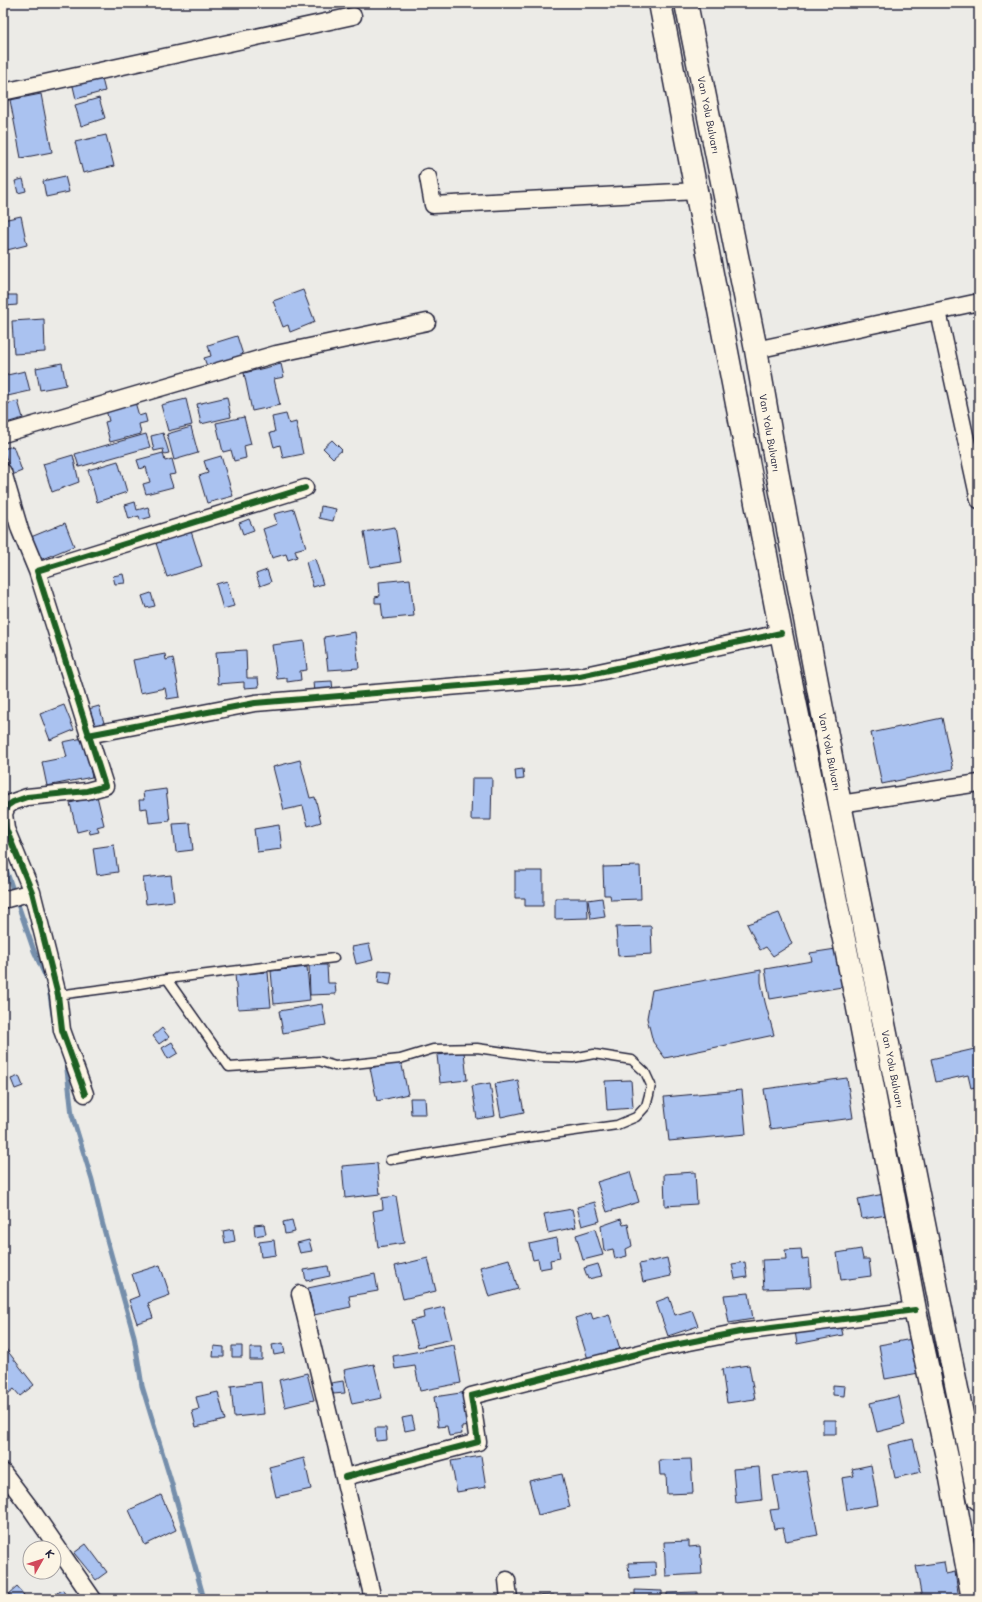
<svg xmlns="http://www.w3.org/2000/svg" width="982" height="1602" font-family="Mali,sans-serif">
  <rect width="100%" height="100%" fill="#ecebe7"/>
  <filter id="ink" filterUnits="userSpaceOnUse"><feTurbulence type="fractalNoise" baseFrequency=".025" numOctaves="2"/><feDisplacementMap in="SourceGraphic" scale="8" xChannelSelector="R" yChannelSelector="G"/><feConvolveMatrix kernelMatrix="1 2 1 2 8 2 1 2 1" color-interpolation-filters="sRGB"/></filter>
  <g filter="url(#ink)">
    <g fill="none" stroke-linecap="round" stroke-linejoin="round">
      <!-- stream -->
      <path stroke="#748eab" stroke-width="5" d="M 3,861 L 34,951 L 48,982 L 54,1021
        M 66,1061 L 72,1115 L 92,1180 L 102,1222 L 134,1336 L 142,1386 L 171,1481 L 204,1599"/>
    </g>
    <!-- building -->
    <path fill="#aac2f0" stroke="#22223b" d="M 101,75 L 105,91 L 76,99 L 72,82 Z
      M 41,94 L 52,152 L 21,158 L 10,100 Z
      M 99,98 L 105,118 L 81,126 L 75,105 Z
      M 106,135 L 114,166 L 83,173 L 75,142 Z
      M 65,176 L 69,192 L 46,197 L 43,181 Z
      M 23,179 L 26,191 L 18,193 L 15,181 Z
      M 21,216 L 27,245 L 3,251 L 3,220 Z
      M 303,290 L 315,322 L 290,332 L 288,325 L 283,327 L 273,301 Z
      M 6,295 L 17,295 L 17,305 L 6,306 Z
      M 44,319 L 45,352 L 14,354 L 12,321 Z
      M 237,336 L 244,358 L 208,369 L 204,358 L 211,356 L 208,345 Z
      M 62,363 L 66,385 L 40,390 L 36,368 Z
      M 281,364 L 284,377 L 274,379 L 280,405 L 252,411 L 244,373 Z
      M 25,371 L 30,391 L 3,397 L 3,376 Z
      M 227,397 L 231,417 L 201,424 L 197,404 Z
      M 186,399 L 192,425 L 168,431 L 161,405 Z
      M 18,401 L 23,418 L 3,424 L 3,405 Z
      M 135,402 L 139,416 L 145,414 L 147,422 L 139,424 L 141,434 L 110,442 L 105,422 L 109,421 L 106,410 Z
      M 286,414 L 289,424 L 296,422 L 303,454 L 283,458 L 280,445 L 274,447 L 270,433 L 275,432 L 272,417 Z
      M 244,417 L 251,444 L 244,446 L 246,458 L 234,461 L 231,450 L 223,452 L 216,423 Z
      M 191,427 L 198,453 L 174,460 L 167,434 Z
      M 163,433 L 169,453 L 164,454 L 163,449 L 154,451 L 151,436 Z
      M 146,434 L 150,447 L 79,467 L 75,454 Z
      M 332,440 L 342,450 L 333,458 L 323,448 Z
      M 13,446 L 22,471 L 12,475 L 3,449 Z
      M 163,453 L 165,461 L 172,459 L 176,474 L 169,475 L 173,487 L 146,494 L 143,484 L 150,482 L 146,467 L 140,469 L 137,460 Z
      M 73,455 L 79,482 L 52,492 L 43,464 Z
      M 221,456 L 233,496 L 207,503 L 199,476 L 208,473 L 204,461 Z
      M 118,461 L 127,492 L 97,502 L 88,470 Z
      M 135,502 L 137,510 L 148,507 L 151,517 L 140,520 L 139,516 L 129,519 L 125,505 Z
      M 321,506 L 336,509 L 333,521 L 319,518 Z
      M 294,509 L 306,547 L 295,550 L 297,557 L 288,560 L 286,554 L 272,558 L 263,529 L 277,524 L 274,514 Z
      M 249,519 L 254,530 L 243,534 L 239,523 Z
      M 65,523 L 74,546 L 40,560 L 31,537 Z
      M 395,527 L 401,562 L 370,567 L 364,532 Z
      M 190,528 L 202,566 L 167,577 L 155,540 Z
      M 315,559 L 323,584 L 313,587 L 306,562 Z
      M 267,570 L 271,582 L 260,586 L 256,574 Z
      M 123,574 L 125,583 L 115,584 L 113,576 Z
      M 410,579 L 414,616 L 383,619 L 381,603 L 375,603 L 375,597 L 380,596 L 379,582 Z
      M 227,581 L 234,606 L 223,609 L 216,584 Z
      M 151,593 L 155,606 L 146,608 L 142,596 Z
      M 355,632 L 359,668 L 328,670 L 324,637 Z
      M 304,641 L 307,670 L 300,671 L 301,680 L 287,682 L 287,678 L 277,679 L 272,645 Z
      M 246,650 L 247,678 L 258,678 L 259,687 L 244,688 L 244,682 L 218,684 L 216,652 Z
      M 165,654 L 166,660 L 173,658 L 180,697 L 167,699 L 165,688 L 140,693 L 133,660 Z
      M 332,681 L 333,691 L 314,692 L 313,682 Z
      M 64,705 L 74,730 L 50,740 L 40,714 Z
      M 99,706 L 105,726 L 91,730 L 85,710 Z
      M 942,718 L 953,769 L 882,784 L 871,733 Z
      M 83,738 L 92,777 L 47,786 L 42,762 L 67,757 L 63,742 Z
      M 300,760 L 310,798 L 315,797 L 321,822 L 308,826 L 303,806 L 284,810 L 273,767 Z
      M 523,769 L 524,779 L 516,780 L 515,770 Z
      M 472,778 L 492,778 L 491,820 L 471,820 Z
      M 166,789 L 170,821 L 149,823 L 147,808 L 140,809 L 139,800 L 144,800 L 143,792 Z
      M 97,796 L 104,825 L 97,827 L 99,832 L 90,834 L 89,829 L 77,832 L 70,803 Z
      M 190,823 L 193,850 L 176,852 L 173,824 Z
      M 279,825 L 282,849 L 257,852 L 254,829 Z
      M 114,845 L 118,872 L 97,875 L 93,848 Z
      M 640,866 L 641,899 L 611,900 L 610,895 L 604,895 L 603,867 Z
      M 515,871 L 543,871 L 543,906 L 525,906 L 525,898 L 515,898 Z
      M 171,875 L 174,901 L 146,904 L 143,878 Z
      M 555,898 L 587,898 L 588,918 L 555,919 Z
      M 602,898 L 605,917 L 591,919 L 588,900 Z
      M 779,913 L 792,944 L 773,956 L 766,947 L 760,950 L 747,924 Z
      M 651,926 L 652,954 L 618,956 L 616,927 Z
      M 369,944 L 373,960 L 356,964 L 352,947 Z
      M 836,949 L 842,987 L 770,999 L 765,969 L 812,961 L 810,953 Z
      M 309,965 L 327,965 L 328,983 L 335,983 L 336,994 L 310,995 Z
      M 307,967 L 310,1000 L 274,1004 L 271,971 Z
      M 761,970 L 761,982 L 765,1002 L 774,1035 L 665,1058 L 653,1042 L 647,1018 L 652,990 Z
      M 379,971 L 392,972 L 390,985 L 378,983 Z
      M 268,972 L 271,1007 L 238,1009 L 235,974 Z
      M 322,1004 L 326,1025 L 283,1033 L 279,1011 Z
      M 162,1028 L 169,1037 L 159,1044 L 153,1036 Z
      M 172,1042 L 178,1053 L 168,1059 L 162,1048 Z
      M 979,1048 L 979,1086 L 971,1088 L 968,1075 L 936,1082 L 931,1059 Z
      M 464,1052 L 467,1080 L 440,1083 L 437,1055 Z
      M 401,1061 L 408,1094 L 377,1101 L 370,1068 Z
      M 19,1076 L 23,1086 L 15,1089 L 11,1079 Z
      M 847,1078 L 853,1118 L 770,1129 L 764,1089 Z
      M 518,1080 L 524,1112 L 501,1117 L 495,1084 Z
      M 631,1080 L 633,1108 L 607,1110 L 605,1081 Z
      M 490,1083 L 495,1116 L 477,1119 L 472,1086 Z
      M 742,1090 L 746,1134 L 669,1141 L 664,1097 Z
      M 410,1098 L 425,1098 L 426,1114 L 411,1114 Z
      M 377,1163 L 380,1194 L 345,1198 L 342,1166 Z
      M 630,1172 L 639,1202 L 607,1212 L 597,1182 Z
      M 695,1172 L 697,1204 L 665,1206 L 664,1174 Z
      M 889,1193 L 893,1214 L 862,1219 L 858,1199 Z
      M 396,1196 L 404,1243 L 378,1247 L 373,1211 L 383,1209 L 382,1198 Z
      M 595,1202 L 600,1221 L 582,1226 L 577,1207 Z
      M 572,1209 L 576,1227 L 548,1233 L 544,1214 Z
      M 621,1219 L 623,1225 L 628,1224 L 632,1246 L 626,1249 L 627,1256 L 615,1259 L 613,1249 L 604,1251 L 601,1226 Z
      M 292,1220 L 295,1232 L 285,1234 L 283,1222 Z
      M 264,1224 L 266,1234 L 255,1236 L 254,1225 Z
      M 233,1229 L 235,1241 L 225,1243 L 223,1231 Z
      M 595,1229 L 603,1255 L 583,1260 L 576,1235 Z
      M 557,1238 L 560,1258 L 550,1260 L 551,1267 L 540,1269 L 538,1259 L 533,1260 L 529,1244 Z
      M 274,1240 L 276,1255 L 261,1257 L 259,1242 Z
      M 309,1240 L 312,1251 L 300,1253 L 297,1243 Z
      M 801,1249 L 802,1259 L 809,1258 L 811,1287 L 764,1289 L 762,1260 L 786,1259 L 785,1250 Z
      M 861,1249 L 863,1259 L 869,1259 L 871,1276 L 841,1280 L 837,1253 Z
      M 428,1258 L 436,1291 L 403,1299 L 395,1266 Z
      M 667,1258 L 671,1276 L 643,1282 L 639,1264 Z
      M 509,1259 L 518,1289 L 489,1297 L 480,1267 Z
      M 745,1262 L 747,1277 L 735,1279 L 732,1264 Z
      M 598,1264 L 602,1276 L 588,1279 L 584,1268 Z
      M 160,1265 L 170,1295 L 148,1303 L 153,1318 L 137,1323 L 129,1300 L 139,1296 L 132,1274 Z
      M 328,1266 L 330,1276 L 306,1281 L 304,1270 Z
      M 375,1274 L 378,1291 L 349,1296 L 351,1307 L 314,1315 L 308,1288 Z
      M 749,1293 L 753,1319 L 729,1323 L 724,1295 Z
      M 669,1297 L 675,1315 L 692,1310 L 698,1326 L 668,1336 L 656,1302 Z
      M 444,1307 L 452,1339 L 418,1347 L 411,1321 L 424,1318 L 423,1312 Z
      M 591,1313 L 593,1319 L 609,1314 L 620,1349 L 588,1359 L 575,1318 Z
      M 840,1322 L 843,1335 L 797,1344 L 795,1331 Z
      M 912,1339 L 919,1373 L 885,1379 L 879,1345 Z
      M 283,1343 L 285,1353 L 274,1355 L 272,1345 Z
      M 454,1345 L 461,1383 L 420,1391 L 415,1366 L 395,1369 L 393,1356 Z
      M 214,1346 L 224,1347 L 224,1357 L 213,1357 Z
      M 232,1346 L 242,1346 L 242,1357 L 232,1357 Z
      M 250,1348 L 262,1348 L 262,1360 L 250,1360 Z
      M 6,1349 L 34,1385 L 20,1396 L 14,1389 L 3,1398 L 3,1352 Z
      M 374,1364 L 382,1398 L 352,1404 L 344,1370 Z
      M 749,1365 L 755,1399 L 727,1403 L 722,1369 Z
      M 307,1373 L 314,1400 L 285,1407 L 279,1380 Z
      M 343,1381 L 345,1393 L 333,1394 L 331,1383 Z
      M 261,1382 L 264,1414 L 234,1417 L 231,1386 Z
      M 833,1385 L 845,1386 L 844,1396 L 833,1395 Z
      M 218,1392 L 225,1420 L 196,1427 L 192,1411 L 199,1409 L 196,1397 Z
      M 467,1392 L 473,1426 L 461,1427 L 462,1434 L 449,1436 L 447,1426 L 438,1427 L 434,1397 Z
      M 899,1396 L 905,1425 L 877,1432 L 870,1403 Z
      M 412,1416 L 415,1429 L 405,1431 L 402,1418 Z
      M 823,1420 L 836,1420 L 836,1434 L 823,1434 Z
      M 375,1428 L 386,1428 L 387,1440 L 376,1441 Z
      M 913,1439 L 921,1472 L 895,1478 L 888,1445 Z
      M 481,1456 L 486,1487 L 457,1492 L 451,1461 Z
      M 304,1458 L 311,1489 L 276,1497 L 269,1467 Z
      M 691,1459 L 693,1493 L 667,1494 L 666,1475 L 660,1475 L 659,1460 Z
      M 871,1465 L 878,1505 L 847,1510 L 842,1478 L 854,1476 L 852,1469 Z
      M 759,1467 L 762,1500 L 736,1503 L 733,1469 Z
      M 806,1471 L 818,1535 L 786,1541 L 783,1528 L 774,1529 L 770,1510 L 779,1509 L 773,1476 Z
      M 562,1474 L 570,1507 L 538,1515 L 529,1481 Z
      M 161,1495 L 176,1530 L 145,1545 L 129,1510 Z
      M 689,1541 L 689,1547 L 700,1546 L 702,1574 L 666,1576 L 664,1542 Z
      M 86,1544 L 107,1572 L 96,1580 L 74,1553 Z
      M 655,1562 L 656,1576 L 629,1578 L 628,1563 Z
      M 944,1562 L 946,1574 L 955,1572 L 959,1599 L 922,1599 L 916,1566 Z
      M 17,1587 L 24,1595 L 20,1599 L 13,1599 L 9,1594 Z
      M 63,1590 L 67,1599 L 44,1599 Z
      M 635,1590 L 662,1591 L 662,1599 L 635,1599 Z
      M 697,1592 L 697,1599 L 667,1599 L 667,1593 Z
      M 587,1593 L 588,1599 L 560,1599 L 559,1595 Z
      M 333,1595 L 334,1599 L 321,1599 L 320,1598 Z
      M 554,1595 L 554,1599 L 526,1599 L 526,1596 Z"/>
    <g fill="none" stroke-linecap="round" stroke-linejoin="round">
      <defs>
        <path id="lane" d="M 167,979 L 334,958
          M 58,995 L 134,985 L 167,979 L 229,1067 L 319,1061 L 335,1066 L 400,1059 L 433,1049 L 477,1048 L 540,1057 L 573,1058 L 594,1054 L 632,1060 L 645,1072 L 651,1085 L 649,1095 L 646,1106 L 636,1117 L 617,1125 L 511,1140 L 390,1160"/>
        <path id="street" d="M 3,92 L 353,16
          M 428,177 L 433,205 L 697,191
          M 938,311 L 979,500
          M 756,350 L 979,302
          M 3,434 L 276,354 L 427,322
          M 3,472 L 20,530 L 37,571
          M 88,735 L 255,703 L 580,676 L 781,633
          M 840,804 L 979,783
          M 3,900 L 32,892
          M 85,1094 L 62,1030 L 58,995 L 32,892 L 6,829 L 4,814 L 7,806 L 13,802 L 27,797 L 87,791 L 105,786 L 37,571 L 305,488
          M 300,1294 L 373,1599
          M 3,1472 L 31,1509 L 93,1599
          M 345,1477 L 478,1442 L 471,1396 L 664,1347 L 740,1332 L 915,1310
          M 507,1580 L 509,1599"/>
        <path id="secondary" d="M 660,3 L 781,633 L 857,1003 L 915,1310 L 948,1462 L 973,1599
          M 686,3 L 756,350 L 777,471 L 840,804 L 979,1499"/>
      </defs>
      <!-- lane casing -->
      <use href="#lane" stroke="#22223b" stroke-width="11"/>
      <!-- street casing -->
      <use href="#street" stroke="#22223b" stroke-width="19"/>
      <!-- secondary casing -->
      <use href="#secondary" stroke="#22223b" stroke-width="25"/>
      <!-- lane -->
      <use href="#lane" stroke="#fcf5e5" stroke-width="8"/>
      <!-- street -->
      <use href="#street" stroke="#fcf5e5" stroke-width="16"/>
      <!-- secondary -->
      <use href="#secondary" stroke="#fcf5e5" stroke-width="22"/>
      <defs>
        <path id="cycleway" d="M 88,735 L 255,703 L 580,676 L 781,633
          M 85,1094 L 62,1030 L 58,995 L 32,892 L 6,829 L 4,814 L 7,806 L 13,802 L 27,797 L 87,791 L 105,786 L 37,571 L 305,488
          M 345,1477 L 478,1442 L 471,1396 L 664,1347 L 740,1332 L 915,1310"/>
      </defs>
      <!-- cycleway casing -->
      <use href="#cycleway" stroke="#fcf5e5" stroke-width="8"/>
      <!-- cycleway -->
      <use href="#cycleway" stroke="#1b5e20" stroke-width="6"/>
    </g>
  </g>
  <g text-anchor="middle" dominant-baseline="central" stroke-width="4" stroke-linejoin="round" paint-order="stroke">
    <!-- street labels -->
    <g font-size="10" fill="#22223b" stroke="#fcf5e5">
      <text transform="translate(709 115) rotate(79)">Van Yolu Bulvarı</text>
      <text transform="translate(770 433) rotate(80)">Van Yolu Bulvarı</text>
      <text transform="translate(830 752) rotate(79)">Van Yolu Bulvarı</text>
      <text transform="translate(893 1069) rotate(79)">Van Yolu Bulvarı</text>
    </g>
  </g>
  <!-- margin -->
  <rect width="982" height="1602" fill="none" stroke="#fcf5e5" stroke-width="16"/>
  <rect x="8" y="8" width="966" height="1586" fill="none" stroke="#22223b" stroke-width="1.5" filter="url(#ink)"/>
  <!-- north arrow -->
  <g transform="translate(42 1560) rotate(51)"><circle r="19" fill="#fcf5e5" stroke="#a5a1a1"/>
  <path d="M0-3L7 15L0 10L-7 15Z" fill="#d1495b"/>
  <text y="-6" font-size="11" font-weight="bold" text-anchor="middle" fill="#22223b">K</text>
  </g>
</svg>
